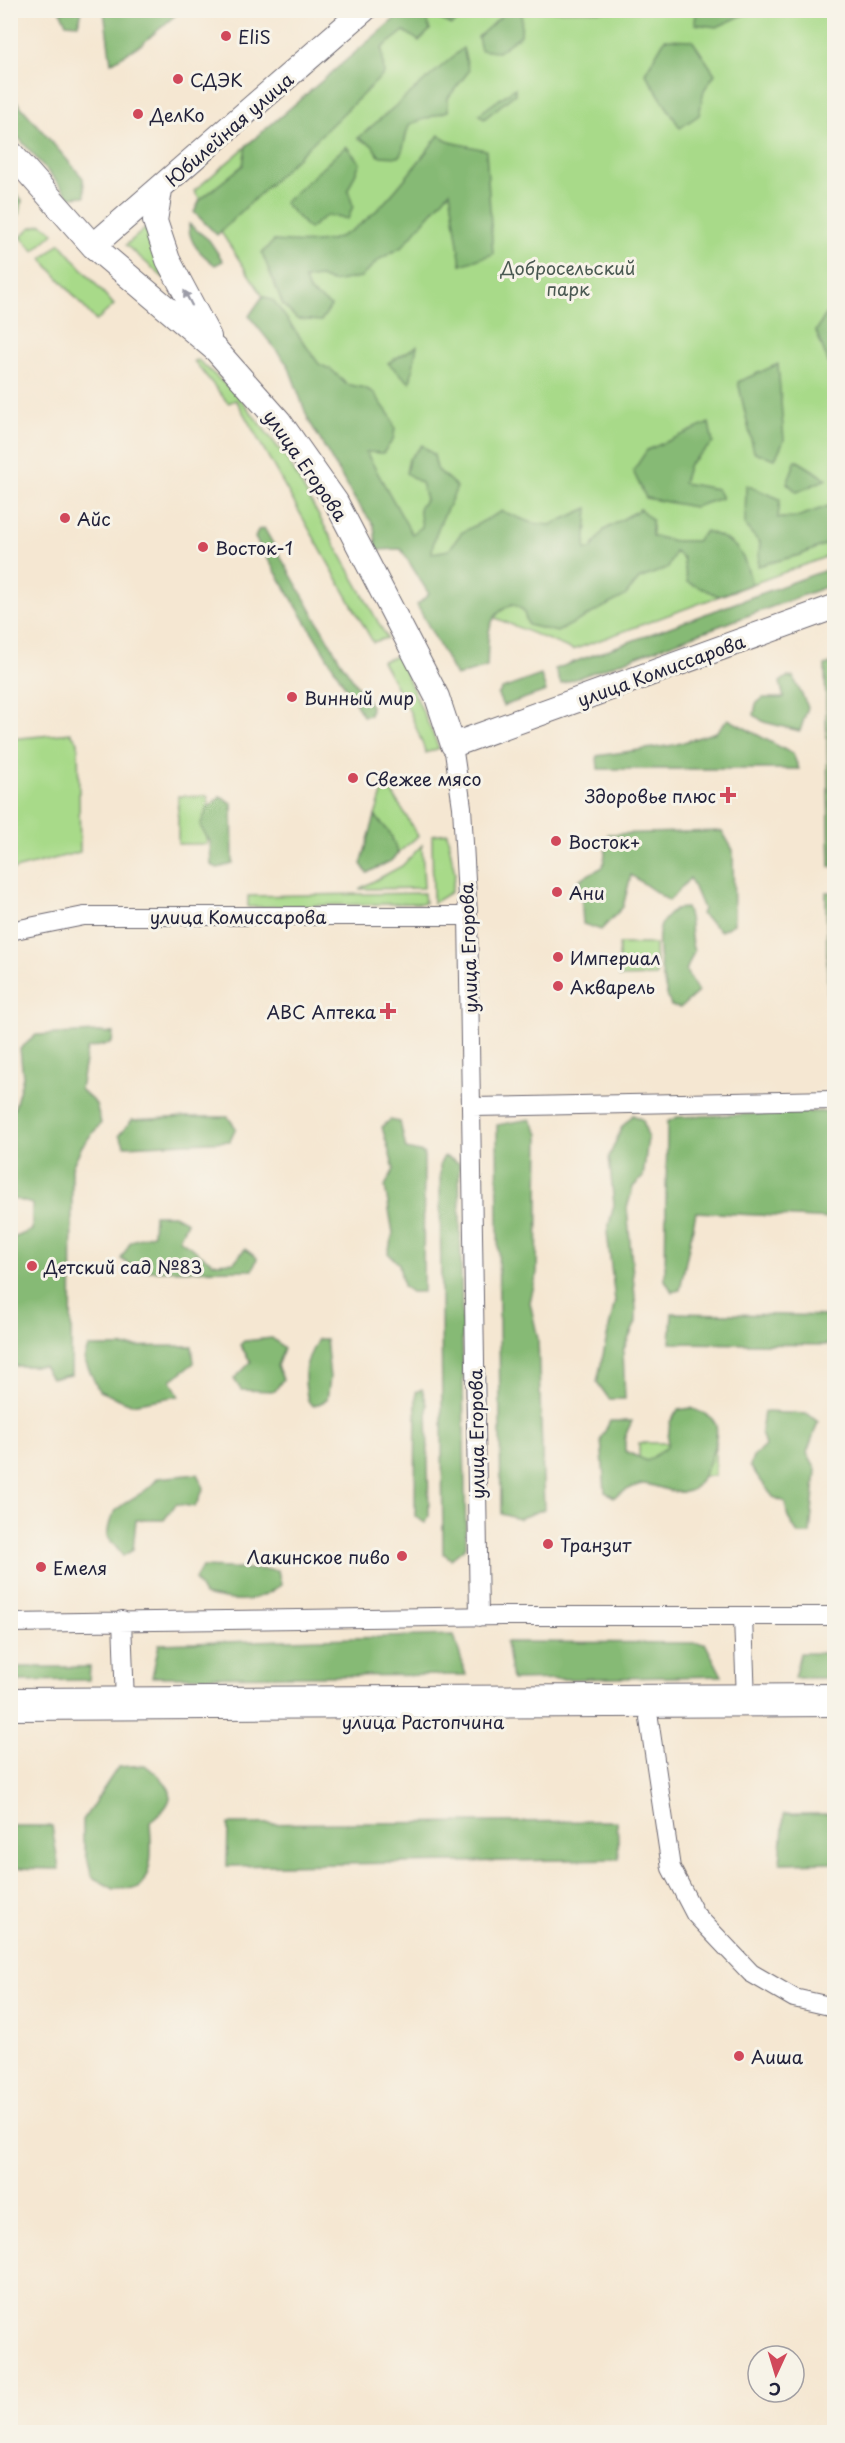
<svg xmlns="http://www.w3.org/2000/svg" width="845" height="2443" font-family="'Playpen Sans',sans-serif">
  <rect width="100%" height="100%" fill="#f7f3e8"/>
  <filter id="ink" filterUnits="userSpaceOnUse"><feTurbulence type="fractalNoise" baseFrequency=".0167" numOctaves="2"/><feDisplacementMap in="SourceGraphic" scale="12" xChannelSelector="R" yChannelSelector="G"/><feConvolveMatrix kernelMatrix="1 2 1 2 8 2 1 2 1" color-interpolation-filters="sRGB"/></filter>
  <filter id="wash" filterUnits="userSpaceOnUse"><feTurbulence type="fractalNoise" baseFrequency=".008" numOctaves="4" result="noise"/><feDisplacementMap in="SourceGraphic" scale="24" xChannelSelector="R" yChannelSelector="G"/><feGaussianBlur stdDeviation="1.35" result="paint"/><feColorMatrix in="noise" values="0 0 0 0 0 0 0 0 0 0 0 0 0 0 0 0 0 1.4 0 .05"/><feComposite in="paint" operator="in"/></filter>
  <g filter="url(#wash)">
    <rect width="100%" height="100%" fill="#f5e7d2"/>
    <!-- green -->
    <path fill="#a8da89" stroke="#657e62" stroke-width="1.5" d="M 405,11 L 834,11 L 834,554 L 573,650 L 449,599 L 316,377 L 194,191 Z
      M 42,224 L 54,233 L 34,251 L 21,237 L 30,228 Z
      M 146,228 L 165,279 L 126,245 Z
      M 60,243 L 114,305 L 96,321 L 42,259 Z
      M 198,360 L 239,397 L 287,459 L 387,638 L 373,642 L 236,400 L 228,403 L 194,361 Z
      M 398,656 L 439,748 L 426,753 L 410,712 L 382,661 Z
      M 71,733 L 78,742 L 80,852 L 11,870 L 11,739 Z
      M 387,784 L 418,836 L 398,853 L 390,833 L 375,816 L 384,787 Z
      M 178,796 L 208,796 L 207,844 L 178,844 Z
      M 447,833 L 455,874 L 451,892 L 433,903 L 432,835 Z
      M 422,845 L 424,888 L 359,889 L 402,866 Z
      M 424,893 L 425,903 L 248,907 L 248,896 Z
      M 619,944 L 655,944 L 656,976 L 619,977 Z
      M 639,1443 L 715,1443 L 715,1476 L 639,1475 Z"/>
    <!-- forest -->
    <path fill="#86ba75" stroke="#546e58" stroke-width="1.5" d="M 405,10 L 474,11 L 452,25 L 424,12 L 430,30 L 419,41 L 404,31 L 382,48 L 384,74 L 217,235 L 194,212 L 200,200 L 243,165 L 246,146 Z
      M 60,11 L 82,11 L 78,24 L 66,23 Z
      M 104,11 L 104,10 L 180,11 L 142,44 L 111,63 Z
      M 507,11 L 522,11 L 521,35 L 498,52 L 481,50 L 478,37 Z
      M 696,11 L 696,10 L 752,11 L 717,27 L 695,24 Z
      M 665,39 L 692,40 L 715,74 L 704,90 L 699,115 L 680,128 L 645,73 Z
      M 463,48 L 469,71 L 448,98 L 448,111 L 410,124 C 404,135 406,146 399,157 L 379,156 L 372,145 L 358,138 Z
      M 515,88 L 515,94 L 484,119 L 479,114 Z
      M 10,94 L 83,178 L 85,196 L 70,197 L 11,129 Z
      M 439,135 L 450,142 L 486,150 L 493,254 L 461,265 L 450,191 L 402,247 L 380,259 L 361,277 L 332,282 L 320,277 L 305,279 L 309,291 L 331,306 L 321,321 L 297,319 L 283,305 L 262,253 L 274,241 C 292,242 312,244 330,240 C 372,229 413,168 439,135 Z
      M 346,146 L 360,163 L 348,190 L 353,206 L 348,219 L 327,215 L 309,229 L 284,203 Z
      M 11,188 L 22,200 L 20,214 L 11,216 Z
      M 189,224 L 209,240 L 223,261 L 215,265 C 201,254 188,243 189,224 Z
      M 263,296 L 274,301 L 319,364 L 332,370 L 346,384 L 365,388 L 374,393 L 391,417 L 395,429 L 393,440 L 383,453 L 366,452 L 412,534 L 422,527 L 419,508 L 426,499 L 421,483 L 406,473 L 409,459 L 422,445 L 434,455 L 437,469 L 457,487 C 448,510 434,529 432,553 L 449,550 L 461,533 L 502,511 L 532,523 L 550,525 L 588,508 L 585,549 L 591,549 L 604,530 L 640,509 L 652,520 L 652,536 L 675,541 L 696,541 L 706,531 C 739,542 743,552 752,584 L 719,596 L 687,582 L 683,558 L 675,552 L 668,568 L 639,579 L 625,596 L 557,632 L 528,625 L 523,610 L 513,604 C 483,616 489,638 487,667 L 456,676 L 417,605 L 429,594 L 401,549 L 377,550 L 374,525 L 357,503 L 308,419 L 288,365 L 249,316 Z
      M 834,301 L 834,369 L 831,369 L 816,331 Z
      M 417,346 L 410,383 L 388,363 Z
      M 778,364 L 784,440 L 775,459 L 754,452 L 738,382 Z
      M 709,423 L 713,443 L 689,464 L 683,483 L 717,489 L 722,498 L 694,507 L 646,498 L 633,471 L 647,450 Z
      M 796,460 L 827,479 L 797,492 L 787,483 Z
      M 746,485 L 780,499 L 778,518 L 794,518 L 834,504 L 834,541 L 800,555 L 758,566 L 760,543 L 745,526 Z
      M 264,528 L 341,662 L 371,706 L 370,715 L 363,716 L 255,538 L 258,530 Z
      M 834,567 L 834,584 L 561,684 L 555,669 Z
      M 834,662 L 834,867 L 830,867 L 825,665 Z
      M 541,675 L 546,691 L 503,706 L 498,695 L 502,689 Z
      M 787,677 L 793,677 L 808,707 L 800,731 L 764,722 L 754,715 L 756,704 L 763,698 L 784,698 L 780,682 Z
      M 728,719 L 793,754 L 799,769 L 598,769 L 597,756 L 674,745 L 716,732 Z
      M 220,797 L 232,803 L 233,864 L 218,868 L 211,865 L 210,842 L 200,826 L 207,808 Z
      M 375,816 L 390,833 L 398,853 L 391,861 L 367,873 L 361,864 Z
      M 722,831 L 733,850 L 734,924 L 721,931 L 701,914 L 703,909 L 690,878 L 669,901 L 631,875 L 623,907 L 601,930 L 583,924 L 580,879 L 603,867 L 608,834 Z
      M 826,892 L 834,892 L 834,1077 L 829,1073 Z
      M 686,908 C 693,922 688,936 694,951 L 686,971 L 698,992 L 680,1008 L 671,1006 C 664,990 653,939 662,923 C 665,918 671,913 675,909 Z
      M 98,1032 L 113,1033 L 112,1043 L 87,1049 L 80,1089 L 96,1104 L 101,1123 L 82,1146 L 72,1167 L 71,1375 L 51,1378 L 43,1366 L 11,1366 L 11,1239 L 32,1230 L 32,1204 L 11,1198 L 11,1111 L 14,1110 L 23,1077 L 20,1049 L 36,1035 Z
      M 834,1111 L 834,1219 L 696,1212 L 680,1290 L 672,1292 L 665,1280 L 667,1122 L 677,1117 Z
      M 633,1115 L 643,1120 L 648,1138 L 643,1177 L 633,1187 L 627,1208 L 636,1308 L 636,1322 L 623,1351 L 625,1399 L 609,1399 L 597,1382 L 615,1301 L 607,1232 L 614,1205 L 609,1157 L 622,1127 Z
      M 188,1117 L 228,1117 L 236,1128 L 230,1141 L 125,1146 L 119,1135 L 132,1120 Z
      M 530,1119 L 539,1134 L 537,1273 L 530,1302 L 538,1339 L 544,1509 L 518,1519 L 501,1514 L 497,1125 Z
      M 390,1120 L 400,1122 L 406,1149 L 424,1153 L 423,1292 L 411,1292 L 403,1286 L 399,1264 L 388,1253 L 393,1233 L 385,1186 L 394,1169 L 382,1127 Z
      M 444,1156 L 459,1163 L 466,1547 L 451,1559 L 443,1553 L 440,1164 Z
      M 154,1215 L 174,1215 L 187,1222 L 179,1239 L 213,1263 L 234,1262 L 245,1249 L 257,1258 L 253,1270 L 140,1271 L 121,1259 L 131,1241 L 153,1234 Z
      M 672,1313 L 834,1316 L 834,1345 L 670,1343 Z
      M 272,1338 L 284,1348 L 277,1366 L 283,1379 L 275,1391 L 241,1390 L 234,1379 L 251,1362 L 240,1345 L 244,1341 Z
      M 318,1339 L 326,1339 L 330,1378 L 327,1400 L 314,1406 L 308,1401 C 302,1373 304,1364 318,1339 Z
      M 192,1346 L 194,1363 L 171,1380 L 179,1396 L 131,1404 L 99,1391 L 84,1359 L 88,1347 Z
      M 422,1389 L 427,1404 L 429,1516 L 425,1523 L 415,1516 L 416,1392 Z
      M 691,1408 C 700,1412 713,1415 716,1426 C 720,1440 703,1487 689,1491 C 673,1496 659,1485 644,1484 C 635,1484 622,1493 614,1497 L 605,1492 L 601,1439 L 610,1421 L 632,1421 L 625,1436 L 625,1451 L 647,1461 L 667,1447 L 670,1422 L 678,1410 Z
      M 764,1412 L 808,1414 L 818,1422 L 807,1453 L 816,1470 L 810,1534 L 798,1534 L 788,1518 L 785,1502 L 773,1497 L 750,1466 L 753,1457 L 765,1446 L 761,1432 Z
      M 197,1474 L 204,1488 L 195,1507 L 176,1504 L 164,1520 L 136,1520 L 133,1550 L 123,1556 L 107,1536 C 108,1529 110,1519 114,1513 C 127,1497 145,1496 158,1478 Z
      M 202,1567 L 278,1570 L 281,1585 C 254,1605 235,1602 204,1595 L 195,1579 Z
      M 454,1635 L 466,1675 L 152,1677 L 159,1644 Z
      M 506,1642 L 705,1643 L 722,1676 L 512,1680 Z
      M 800,1653 L 834,1653 L 834,1678 L 794,1678 Z
      M 11,1667 L 90,1667 L 89,1680 L 11,1681 Z
      M 145,1765 C 172,1786 183,1797 150,1822 C 151,1845 155,1869 139,1888 L 114,1889 L 92,1877 L 83,1841 L 83,1820 L 118,1767 Z
      M 784,1814 L 834,1814 L 834,1862 L 780,1863 Z
      M 617,1821 L 619,1859 L 227,1866 L 228,1824 Z
      M 11,1826 L 52,1826 L 59,1869 L 11,1868 Z"/>
  </g>
  <g filter="url(#ink)">
    <g fill="none" stroke-linecap="round" stroke-linejoin="round">
      <defs>
        <path id="street" d="M 453,745 L 462,807 L 468,916 L 479,1617
          M 10,931 L 84,916 L 468,916
          M 472,1107 L 834,1100
          M 743,1617 L 746,1701
          M 122,1620 L 125,1703
          M 10,1623 L 503,1616 L 834,1616
          M 649,1719 L 671,1868 L 695,1914 L 751,1973 L 794,1998 L 834,2007"/>
        <path id="secondary" d="M 10,152 L 93,246 L 216,350 L 279,421 L 336,502 L 437,697 L 453,745 L 834,607
          M 160,190 L 155,221 L 168,260 L 209,337
          M 93,246 L 364,10"/>
        <path id="highway" d="M 10,1704 L 834,1700"/>
      </defs>
      <!-- street casing -->
      <use href="#street" stroke="#6c6770" stroke-width="20"/>
      <!-- secondary casing -->
      <use href="#secondary" stroke="#6c6770" stroke-width="26"/>
      <!-- highway casing -->
      <use href="#highway" stroke="#6c6770" stroke-width="34"/>
      <!-- street -->
      <use href="#street" stroke="#fff" stroke-width="18"/>
      <!-- secondary -->
      <use href="#secondary" stroke="#fff" stroke-width="24"/>
      <!-- highway -->
      <use href="#highway" stroke="#fff" stroke-width="32"/>
    </g>
    <!-- one-way arrows -->
    <defs><path id="oneway-solid" d="M-6-.8H1V-3.2L6.5 0L1 3.2V.8H-6Z" transform="scale(1.5)"/></defs>
    <use fill="#9c9ca7" href="#oneway-solid" transform="translate(188 298) rotate(-118)"/>
  </g>
  <!-- markers -->
  <g fill="#d1495b" stroke="#f7f3e8" stroke-width="2">
    <circle cx="226" cy="36" r="6"/>
    <circle cx="178" cy="79" r="6"/>
    <circle cx="138" cy="114" r="6"/>
    <circle cx="65" cy="518" r="6"/>
    <circle cx="203" cy="547" r="6"/>
    <circle cx="292" cy="697" r="6"/>
    <circle cx="353" cy="778" r="6"/>
    <path d="M725 786h6v6h6v6h-6v6h-6v-6h-6v-6h6z"/>
    <circle cx="556" cy="841" r="6"/>
    <circle cx="557" cy="892" r="6"/>
    <circle cx="558" cy="957" r="6"/>
    <circle cx="558" cy="986" r="6"/>
    <path d="M385 1002h6v6h6v6h-6v6h-6v-6h-6v-6h6z"/>
    <circle cx="32" cy="1266" r="6"/>
    <circle cx="548" cy="1544" r="6"/>
    <circle cx="402" cy="1556" r="6"/>
    <circle cx="41" cy="1567" r="6"/>
    <circle cx="739" cy="2056" r="6"/>
  </g>
  <g text-anchor="middle" dominant-baseline="central" stroke-width="6" stroke-linejoin="round" paint-order="stroke">
    <!-- poi labels -->
    <g font-size="18" fill="#22223b" stroke="#f7f3e8" text-anchor="start">
      <text x="238" y="36">EliS</text>
      <text x="190" y="79">СДЭК</text>
      <text x="150" y="114">ДелКо</text>
      <text x="77" y="518">Айс</text>
      <text x="215" y="547">Восток-1</text>
      <text x="304" y="697">Винный мир</text>
      <text x="365" y="778">Свежее мясо</text>
      <text x="716" y="795" text-anchor="end">Здоровье плюс</text>
      <text x="568" y="841">Восток+</text>
      <text x="569" y="892">Ани</text>
      <text x="570" y="957">Империал</text>
      <text x="570" y="986">Акварель</text>
      <text x="376" y="1011" text-anchor="end">ABC Аптека</text>
      <text x="44" y="1266">Детский сад №83</text>
      <text x="560" y="1544">Транзит</text>
      <text x="390" y="1556" text-anchor="end">Лакинское пиво</text>
      <text x="53" y="1567">Емеля</text>
      <text x="751" y="2056">Аиша</text>
    </g>
    <!-- street labels -->
    <g font-size="18" fill="#22223b" stroke="#f7f3e8">
      <text transform="translate(229 129) rotate(-41)">Юбилейная улица</text>
      <text transform="translate(306 465) rotate(55)">улица Егорова</text>
      <text transform="translate(661 670) rotate(-20)">улица Комиссарова</text>
      <text x="238" y="916">улица Комиссарова</text>
      <text transform="translate(468 948) rotate(-92)">улица Егорова</text>
      <text transform="translate(476 1434) rotate(-91)">улица Егорова</text>
      <text x="423" y="1721">улица Растопчина</text>
    </g>
    <!-- park labels -->
    <g font-size="18" fill="#4a5952" stroke="#f7f3e8">
      <text x="568" y="267">Добросельский<tspan x="568" dy="21">парк</tspan></text>
    </g>
  </g>
  <!-- margin -->
  <rect width="845" height="2443" fill="none" stroke="#f7f3e8" stroke-width="36"/>
  <!-- north arrow -->
  <g transform="translate(776 2374) rotate(184)"><circle r="28" fill="#f7f3e8" stroke="#a29fa3" stroke-width="1.5"/>
  <path d="M0-4.5L10 22L0 15L-10 22Z" fill="#d1495b"/>
  <text y="-9" font-size="16" font-weight="bold" text-anchor="middle" fill="#22223b">С</text>
  </g>
</svg>
